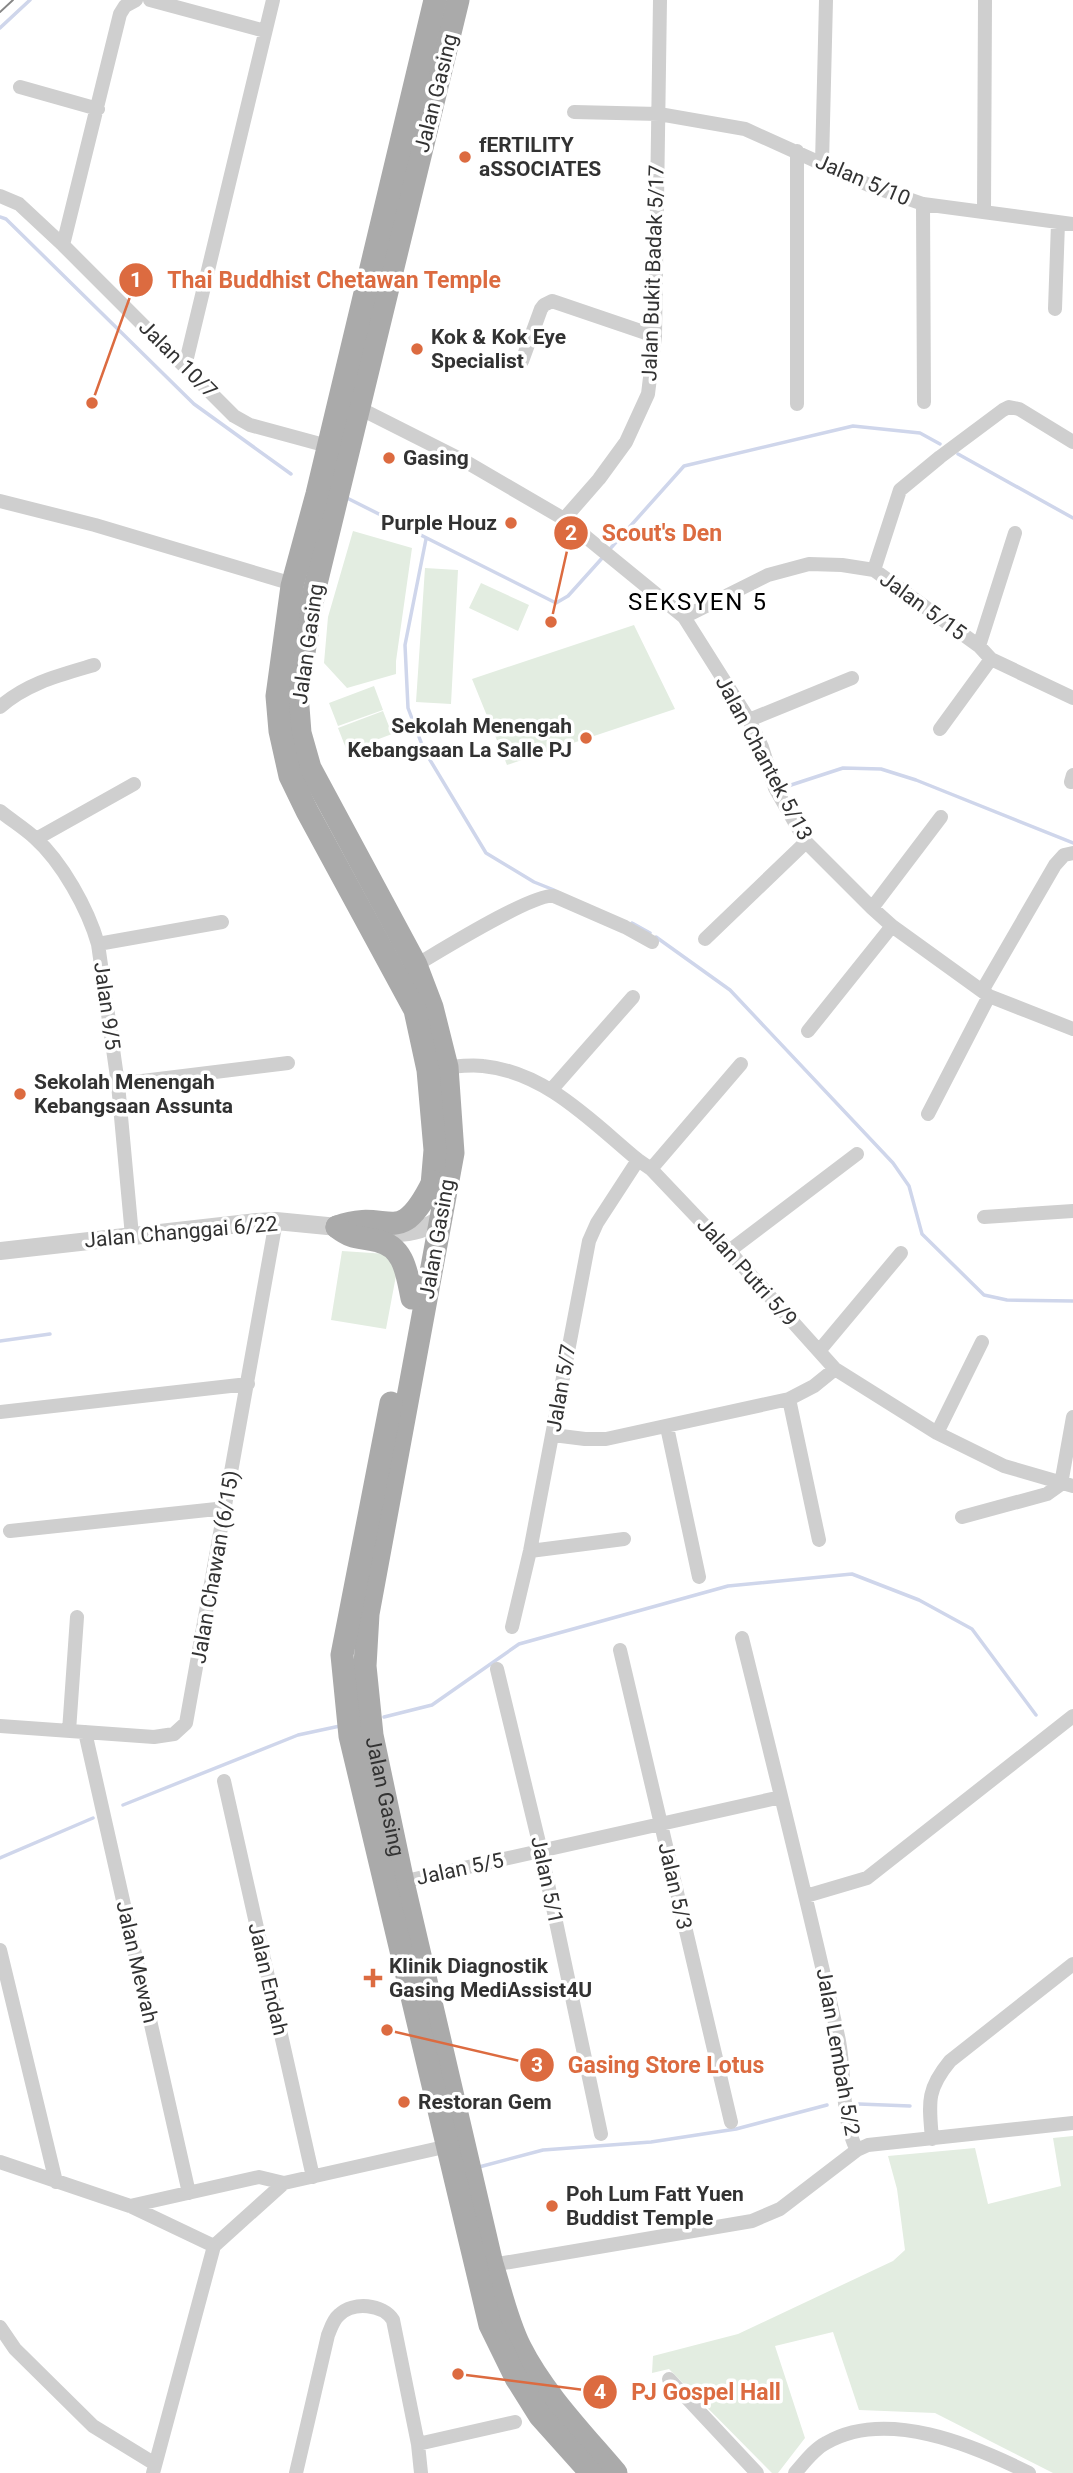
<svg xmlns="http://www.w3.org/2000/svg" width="1073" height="2473" font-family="Roboto,sans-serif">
  <rect width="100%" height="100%" fill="#fff"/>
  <!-- green -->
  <path fill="#e3ede1" d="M 353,531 L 412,548 L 396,661 L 396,674 L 347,688 L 324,663 L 328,617 Z
    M 425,568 L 458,570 L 451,704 L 416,702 Z
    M 481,583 L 529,605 L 518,631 L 469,608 Z
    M 634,625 L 675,709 L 507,765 L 472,679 Z
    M 374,686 L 383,710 L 338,726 L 329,703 Z
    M 383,711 L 392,734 L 347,751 L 338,728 Z
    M 342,1251 L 387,1254 L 398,1265 L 386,1329 L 331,1320 Z
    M 1073,2136 L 1073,2473 L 1053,2473 L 935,2413 L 859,2410 L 833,2332 L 775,2346 L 805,2438 L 778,2473 L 772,2473 L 669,2369 L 652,2373 L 653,2356 L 738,2334 L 893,2261 L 905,2250 L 897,2189 L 888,2156 L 975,2148 L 988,2204 L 1061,2186 L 1053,2138 Z"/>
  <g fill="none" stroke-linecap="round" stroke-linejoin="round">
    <!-- stream -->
    <path stroke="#cfd6eb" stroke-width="3.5" d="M 0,28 L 30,0
      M 0,217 L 6,219 L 194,404 L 291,474
      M 958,454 L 1073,518
      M 345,497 L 556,603 L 568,596 L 604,556
      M 426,539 L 405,645 L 408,708 L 424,750 L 486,853 L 534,882 L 554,890
      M 609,550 L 684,466 L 853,426 L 920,433 L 940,444
      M 788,786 L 843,768 L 881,769 L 916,780 L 1073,843
      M 632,923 L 650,933
      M 656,937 L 730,990 L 893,1163 L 909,1186 L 922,1234 L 984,1295 L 1007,1300 L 1073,1301
      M 0,1341 L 50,1334
      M 384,1717 L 432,1705 L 519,1644 L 728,1586 L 852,1574 L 919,1600 L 972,1629 L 1036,1715
      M 123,1805 L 298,1735 L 340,1726
      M 0,1858 L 93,1818
      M 859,2104 L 910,2106
      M 479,2167 L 543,2150 L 651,2142 L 736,2129 L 827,2105"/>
    <!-- minor -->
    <path stroke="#cfcfcf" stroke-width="14" d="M 150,0 L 265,31
      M 20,87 L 98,109
      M 574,112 L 659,114 L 745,129 L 871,186 L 923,204 L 1073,224
      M 822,163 L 826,0
      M 0,196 L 19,204 L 63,245 L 234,416 L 250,425 L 335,448
      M 923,204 L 924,402
      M 984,212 L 985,0
      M 63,245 L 120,14 L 125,6 L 136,0
      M 1055,309 L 1058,223
      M 522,361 L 541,309 L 544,305 L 552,301 L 655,336
      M 185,366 L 273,0
      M 797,404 L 797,151
      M 353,405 L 468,463 L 564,519 L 684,617 L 749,720 L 762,747 L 775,788 L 806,842 L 872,908 L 892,926 L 989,996 L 1073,1029
      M 0,501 L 95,525 L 286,582 L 299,588
      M 564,519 L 599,479 L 626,442 L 648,394 L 655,336 L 660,0
      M 874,570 L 900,490 L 940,457 L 1003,410 L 1009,407 L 1019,409 L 1073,442
      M 684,617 L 768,575 L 809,564 L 842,565 L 874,570 L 979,646 L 991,659 L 1073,698
      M 979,646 L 1015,533
      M 0,707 C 27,683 60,675 94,665
      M 749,720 L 852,678
      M 940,729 L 991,659
      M 1071,782 L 1073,775
      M 0,811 C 11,820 24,828 35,838 C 62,862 88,909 98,944 L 118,1084 L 132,1236
      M 36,839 L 134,784
      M 872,908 L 941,817
      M 705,939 L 806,842
      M 98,944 L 222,922
      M 416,965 C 440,951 533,893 554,896 L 625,927 L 652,942
      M 982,991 L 1055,865 L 1064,855 L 1073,853
      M 808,1031 L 892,926
      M 440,1068 C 454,1067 469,1064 483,1066 C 546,1072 592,1122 638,1160 L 651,1169 L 729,1251 L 835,1369 L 937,1433 L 1004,1466 L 1073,1486
      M 118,1084 L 288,1063
      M 552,1089 L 633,997
      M 928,1114 L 989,996
      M 651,1169 L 741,1064
      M 984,1217 L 1073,1211
      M 729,1251 L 857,1154
      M 819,1351 L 901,1253
      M 789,1399 L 819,1540
      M 0,1412 L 248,1384
      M 667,1427 L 699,1577
      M 937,1433 L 982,1342
      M 553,1435 L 585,1439 L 606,1439 L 789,1399 L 814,1386 L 835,1369
      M 962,1517 L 1047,1494 L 1061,1484 L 1073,1417
      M 10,1531 L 226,1508
      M 530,1551 L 624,1539
      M 512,1627 L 530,1551 L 589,1241 L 597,1223 L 638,1160
      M 742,1638 C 775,1771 808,1903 838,2036 C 846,2070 840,2119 857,2150
      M 620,1650 L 731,2122
      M 497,1669 L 541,1851 L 601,2134
      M 0,1726 L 154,1737 L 174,1734 L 186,1723 L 276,1221
      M 69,1731 L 77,1617
      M 85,1732 L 189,2193
      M 224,1781 L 313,2177
      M 397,1883 L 781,1797
      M 806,1896 L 867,1878 L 1073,1716
      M 0,1950 L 56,2182
      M 932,2139 C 929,2103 926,2090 950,2061 L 1073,1964
      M 0,2162 L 130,2206 L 214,2246
      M 130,2206 L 259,2177 L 284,2183
      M 214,2246 L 284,2183 L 453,2145
      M 486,2266 L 752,2221 L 780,2209 L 857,2150 L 868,2145 L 1073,2123
      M 0,2327 L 15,2349 L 93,2426 L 155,2464
      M 669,2379 L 757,2473
      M 418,2444 L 515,2422
      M 153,2473 L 214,2246
      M 296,2473 L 328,2335 C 331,2328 333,2320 339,2315 C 353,2301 383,2304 393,2320 L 418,2444 L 421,2473
      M 795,2473 C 804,2463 814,2449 826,2443 C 886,2408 973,2445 1029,2473"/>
    <!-- tertiary -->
    <path stroke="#cfcfcf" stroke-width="18" d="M 379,1232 C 402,1235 424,1232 442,1217
      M 0,1251 L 257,1222 L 276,1221 L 348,1228"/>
    <!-- primary -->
    <g stroke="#aaa" stroke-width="23">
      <path id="s1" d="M 458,0 L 314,592 L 297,694 L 300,733 L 310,768 L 416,965 L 432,1007 L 447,1067 L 453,1153 L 368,1614 L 365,1666 L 372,1735 L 403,1882 L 492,2264 C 501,2292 507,2321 520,2347 C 543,2393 583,2434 616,2473"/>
      <path d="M 431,1197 L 435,1150 L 428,1070 L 415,1010 L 307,811 L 290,776 L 280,731 L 277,696 L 292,586 L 317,494 L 435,0"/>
      <path d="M 337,1227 C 390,1207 398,1252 433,1182"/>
      <path d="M 337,1227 C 354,1240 359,1236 378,1241 C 405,1247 407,1275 412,1298"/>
      <path d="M 391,1403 L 342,1655 L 350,1736 L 490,2325 L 516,2378 L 540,2416 L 591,2473"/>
    </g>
    <!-- tram -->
    <path stroke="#878787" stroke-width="2" d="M 0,12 L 13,0"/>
  </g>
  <!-- markers -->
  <g fill="#dc6b40" stroke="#fff" stroke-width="2.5">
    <circle cx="465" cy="157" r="7"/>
    <circle cx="417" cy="349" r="7"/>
    <circle cx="389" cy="458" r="7"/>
    <circle cx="511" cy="523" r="7"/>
    <circle cx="586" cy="738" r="7"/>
    <circle cx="20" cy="1094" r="7"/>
    <path d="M369.5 1967.5h7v7h7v7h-7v7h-7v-7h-7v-7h7z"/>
    <circle cx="404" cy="2102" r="7"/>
    <circle cx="552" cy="2206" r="7"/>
  </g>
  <g text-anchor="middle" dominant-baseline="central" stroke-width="7" stroke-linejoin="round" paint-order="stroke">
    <!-- street labels -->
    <g font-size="21" fill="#323232" stroke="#fff">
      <text transform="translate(436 93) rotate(-76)">Jalan Gasing</text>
      <text transform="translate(863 180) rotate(23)">Jalan 5/10</text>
      <text transform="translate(653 273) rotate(-88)">Jalan Bukit Badak 5/17</text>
      <text transform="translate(178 359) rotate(45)">Jalan 10/7</text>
      <text transform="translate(923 606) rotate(36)">Jalan 5/15</text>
      <text transform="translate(308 644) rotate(-82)">Jalan Gasing</text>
      <text transform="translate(764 758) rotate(62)">Jalan Chantek 5/13</text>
      <text transform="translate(107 1006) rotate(82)">Jalan 9/5</text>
      <text transform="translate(181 1232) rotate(-5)">Jalan Changgai 6/22</text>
      <text transform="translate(437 1239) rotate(-80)">Jalan Gasing</text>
      <text transform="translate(747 1272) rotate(48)">Jalan Putri 5/9</text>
      <text transform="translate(561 1388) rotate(-80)">Jalan 5/7</text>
      <text transform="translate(215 1567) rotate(-80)">Jalan Chawan (6/15)</text>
      <text stroke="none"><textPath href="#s1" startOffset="1858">Jalan Gasing</textPath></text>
      <text transform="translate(460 1869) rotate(-12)">Jalan 5/5</text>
      <text transform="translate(547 1880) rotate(78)">Jalan 5/1</text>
      <text transform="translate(675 1886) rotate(77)">Jalan 5/3</text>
      <text transform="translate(137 1962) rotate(77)">Jalan Mewah</text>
      <text transform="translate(268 1979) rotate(77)">Jalan Endah</text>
      <text transform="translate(838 2052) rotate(80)">Jalan Lembah 5/2</text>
    </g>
    <!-- poi labels -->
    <g font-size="21" font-weight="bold" fill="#323232" stroke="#fff" text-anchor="start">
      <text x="479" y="145">fERTILITY<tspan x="479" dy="24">aSSOCIATES</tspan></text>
      <text x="431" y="337">Kok &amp; Kok Eye<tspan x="431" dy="24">Specialist</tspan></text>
      <text x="403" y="458">Gasing</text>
      <text x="497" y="523" text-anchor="end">Purple Houz</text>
      <text x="572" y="726" text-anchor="end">Sekolah Menengah<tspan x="572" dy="24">Kebangsaan La Salle PJ</tspan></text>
      <text x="34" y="1082">Sekolah Menengah<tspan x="34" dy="24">Kebangsaan Assunta</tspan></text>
      <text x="389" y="1966">Klinik Diagnostik<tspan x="389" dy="24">Gasing MediAssist4U</tspan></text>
      <text x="418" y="2102">Restoran Gem</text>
      <text x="566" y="2194">Poh Lum Fatt Yuen<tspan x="566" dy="24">Buddist Temple</tspan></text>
    </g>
    <!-- quarter labels -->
    <g font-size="24" letter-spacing="2" fill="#000" stroke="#fff">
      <text x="698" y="602">SEKSYEN 5</text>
    </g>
  </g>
  <!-- callouts -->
  <path fill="none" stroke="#dc6b40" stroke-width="2.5" d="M92 403L136 280M551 622L571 533M387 2030L537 2065M458 2374L600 2392"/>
  <g fill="#dc6b40" stroke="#fff" stroke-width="2.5">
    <circle cx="92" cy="403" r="7"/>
    <circle cx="551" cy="622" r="7"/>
    <circle cx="387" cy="2030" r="7"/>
    <circle cx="458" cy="2374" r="7"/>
    <circle cx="136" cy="280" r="18"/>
    <circle cx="571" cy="533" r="18"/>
    <circle cx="537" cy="2065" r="18"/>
    <circle cx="600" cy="2392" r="18"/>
  </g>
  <g font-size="21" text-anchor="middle" font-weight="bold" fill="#fff">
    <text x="136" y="287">1</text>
    <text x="571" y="540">2</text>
    <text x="537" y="2072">3</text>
    <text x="600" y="2399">4</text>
  </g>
  <g font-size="23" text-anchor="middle" font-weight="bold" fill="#dc6b40" stroke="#fff" stroke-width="7" stroke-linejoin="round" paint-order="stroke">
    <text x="334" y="288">Thai Buddhist Chetawan Temple</text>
    <text x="662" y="541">Scout's Den</text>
    <text x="666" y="2073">Gasing Store Lotus</text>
    <text x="706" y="2400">PJ Gospel Hall</text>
  </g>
</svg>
